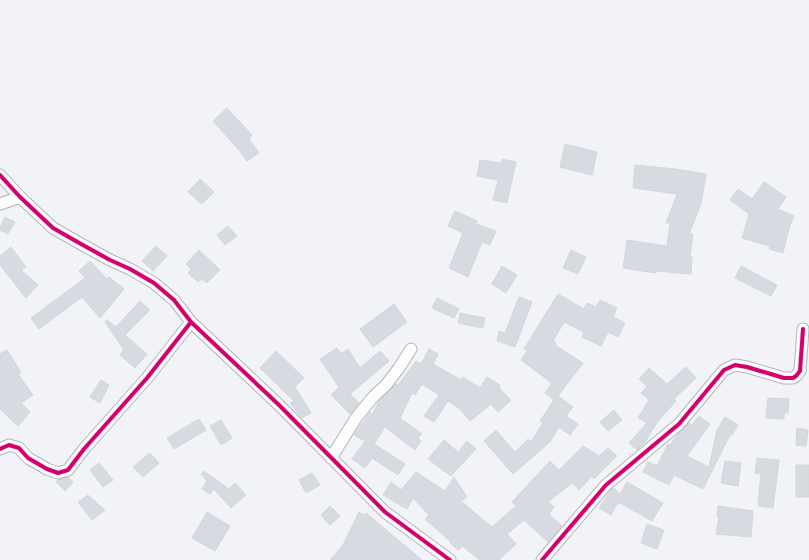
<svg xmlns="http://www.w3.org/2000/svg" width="809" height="560" font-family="'Open Sans',sans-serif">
  <rect width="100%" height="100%" fill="#f2f3f8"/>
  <!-- building -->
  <path fill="#d6dae1" stroke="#d4d6d9" d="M 227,108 L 252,135 L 249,139 L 259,153 L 247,161 L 239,150 L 213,121 Z
    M 565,144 L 597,152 L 592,175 L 560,167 Z
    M 502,159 L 516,162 L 507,203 L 493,200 L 498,180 L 477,176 L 480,160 L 501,163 Z
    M 635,165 L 675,169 L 706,174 L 701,204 L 689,234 L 693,234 L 690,257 L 692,257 L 691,274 L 656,271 L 656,273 L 623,268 L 627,240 L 667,246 L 670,223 L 666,223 L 677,194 L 633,188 Z
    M 200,179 L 214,192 L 202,204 L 188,192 Z
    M 764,182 L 786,197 L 778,209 L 794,216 L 789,228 L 783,253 L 769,249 L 770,246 L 742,238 L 749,214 L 730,200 L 738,189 L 752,199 Z
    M 455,211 L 477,221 L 476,224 L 496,231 L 490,245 L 482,242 L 468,277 L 449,268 L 463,233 L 448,226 Z
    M 5,217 L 15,222 L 8,234 L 0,230 L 0,227 Z
    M 228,226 L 237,236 L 225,245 L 217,235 Z
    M 156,246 L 167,256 L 153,271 L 142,261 Z
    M 11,247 L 26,267 L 21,270 L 38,285 L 26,298 L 0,265 L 0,256 Z
    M 199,250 L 220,270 L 207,283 L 202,279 L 198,282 L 188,273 L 191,269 L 186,264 Z
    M 571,250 L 586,257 L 578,274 L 563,268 Z
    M 90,261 L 107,279 L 109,277 L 124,289 L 100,318 L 82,297 L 39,329 L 31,318 L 85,278 L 79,271 Z
    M 502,266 L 517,275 L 506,293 L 492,284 Z
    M 741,266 L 777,285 L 771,296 L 735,278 Z
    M 558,294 L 584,309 L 587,303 L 596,307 L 600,300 L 617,308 L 613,317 L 625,323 L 618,337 L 608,332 L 601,346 L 582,337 L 584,332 L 564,322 L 553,341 L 556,343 L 555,345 L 583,363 L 558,396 L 573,407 L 566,416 L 578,424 L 570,435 L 559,427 L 550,442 L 513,474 L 484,441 L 496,430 L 515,452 L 528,439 L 531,442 L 543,423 L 540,421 L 554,400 L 545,393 L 552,383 L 521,360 L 528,350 L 524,349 Z
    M 519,297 L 532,302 L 515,347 L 497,341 L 499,331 L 505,333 Z
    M 437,298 L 459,309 L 454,318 L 432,308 Z
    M 140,301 L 150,310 L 125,335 L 147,354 L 135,368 L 120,355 L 124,350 L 105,322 L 107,320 L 116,327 Z
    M 394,304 L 407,322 L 373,347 L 360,329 Z
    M 460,313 L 485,318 L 483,328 L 458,323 Z
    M 337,348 L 341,354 L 348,349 L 360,368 L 380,351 L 389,361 L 350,394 L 359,403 L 350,414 L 331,395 L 339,387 L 320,359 Z
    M 429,349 L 438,354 L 433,364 L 461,380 L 463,377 L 480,388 L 487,377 L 500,385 L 499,388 L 511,400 L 498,412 L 491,404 L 470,421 L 460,409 L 448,401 L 434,422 L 424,416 L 439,395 L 422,384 L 415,395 L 412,393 L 400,418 L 422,434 L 418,438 L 421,441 L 415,450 L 385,427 L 374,444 L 405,464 L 398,475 L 372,458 L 365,468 L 352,459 L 365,441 L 354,435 L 370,412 L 372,415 L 379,401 L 396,384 L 398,385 L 416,361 L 421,364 Z
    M 7,350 L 21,372 L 18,374 L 33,395 L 21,403 L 30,412 L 18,426 L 0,409 L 0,354 Z
    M 276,351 L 304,378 L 295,387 L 311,413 L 302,418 L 290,403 L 294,401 L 260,368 Z
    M 686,367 L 696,378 L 674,399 L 676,401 L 658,421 L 645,442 L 637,450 L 629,443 L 647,423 L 638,418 L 649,400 L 641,393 L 647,386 L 639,379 L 649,368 L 667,384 Z
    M 101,380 L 109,385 L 100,403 L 90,397 Z
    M 768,398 L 789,399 L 788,413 L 784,413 L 784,419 L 766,418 Z
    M 614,410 L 622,420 L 608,431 L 600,422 Z
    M 699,416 L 710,424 L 687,456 L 709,467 L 717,430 L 725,417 L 738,425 L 732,435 L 730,435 L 703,489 L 674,475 L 669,485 L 643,472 L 648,462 L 657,466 L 668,444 L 670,445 L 677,435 L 689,423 L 692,425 Z
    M 199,419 L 206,430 L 174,449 L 167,438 Z
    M 221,420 L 232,438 L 221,445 L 210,426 Z
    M 797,428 L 808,430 L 806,446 L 796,445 Z
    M 444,440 L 458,452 L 467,441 L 476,449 L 451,476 L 428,459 Z
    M 583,446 L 599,456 L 608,448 L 617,456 L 594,479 L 592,476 L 579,490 L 572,483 L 548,502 L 554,507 L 549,514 L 562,526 L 548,542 L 524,520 L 507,534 L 516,544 L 499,560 L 480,560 L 462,546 L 459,550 L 450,543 L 451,542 L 425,519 L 429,515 L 413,498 L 407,509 L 383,495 L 391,482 L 401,490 L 416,472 L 445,491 L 454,477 L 467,497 L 461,501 L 492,527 L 516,506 L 512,502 L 550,461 L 559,470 Z
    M 150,453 L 159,463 L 143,477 L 133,467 Z
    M 757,458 L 779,460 L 773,508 L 758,506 L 761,474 L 755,473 Z
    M 725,461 L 741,463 L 738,486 L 721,483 Z
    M 99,463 L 113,480 L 103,487 L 90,470 Z
    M 796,465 L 809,465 L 809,497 L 796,497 Z
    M 204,471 L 229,489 L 235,483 L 246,495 L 231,508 L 214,489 L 210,494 L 202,489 L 207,481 L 201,474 Z
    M 312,473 L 320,485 L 306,493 L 299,480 Z
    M 68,477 L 73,482 L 65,491 L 56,482 L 58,480 Z
    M 627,482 L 663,503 L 652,521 L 618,502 L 611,515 L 599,508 L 611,490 L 614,488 L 620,494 Z
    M 88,495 L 105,510 L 92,520 L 78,502 Z
    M 330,506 L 340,516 L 330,525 L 321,515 Z
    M 718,506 L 753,511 L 751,537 L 716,534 L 719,517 L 717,517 Z
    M 207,512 L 230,526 L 215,551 L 192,538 Z
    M 359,512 L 364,515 L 366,513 L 422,560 L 330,560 L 343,545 Z
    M 647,524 L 664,530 L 657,549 L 641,543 Z"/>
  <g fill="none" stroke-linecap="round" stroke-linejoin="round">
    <defs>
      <path id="street" d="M 0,175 L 20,197 L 53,228 L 81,244 L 110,260 L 130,269 L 154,283 L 174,300 L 191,322 L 279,405 L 385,512 L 450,560
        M 0,204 L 20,197
        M 0,449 L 9,445 L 19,448 L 28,458 L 47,469 L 58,473 L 68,470 L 84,449 L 147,378 L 191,322
        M 331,458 L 356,418 L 373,397 L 386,385 L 399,368 L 411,349
        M 542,560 L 606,485 L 679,424 L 724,370 L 735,365 L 747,367 L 784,378 L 793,378 L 796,376 L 800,371 L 803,329"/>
    </defs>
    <!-- street casing -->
    <use href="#street" stroke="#b4b4b8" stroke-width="13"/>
    <!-- street -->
    <use href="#street" stroke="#fdfdfe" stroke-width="11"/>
    <defs>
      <path id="cycleway" d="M 0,175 L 20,197 L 53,228 L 81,244 L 110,260 L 130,269 L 154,283 L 174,300 L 191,322 L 279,405 L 385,512 L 450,560
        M 0,449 L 9,445 L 19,448 L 28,458 L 47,469 L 58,473 L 68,470 L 84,449 L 147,378 L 191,322
        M 542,560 L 606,485 L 679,424 L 724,370 L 735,365 L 747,367 L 784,378 L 793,378 L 796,376 L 800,371 L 803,329"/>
    </defs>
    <!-- cycleway casing -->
    <use href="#cycleway" stroke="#f0f2fa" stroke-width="6"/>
    <!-- cycleway -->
    <use href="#cycleway" stroke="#d6006c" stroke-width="4"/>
  </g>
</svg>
